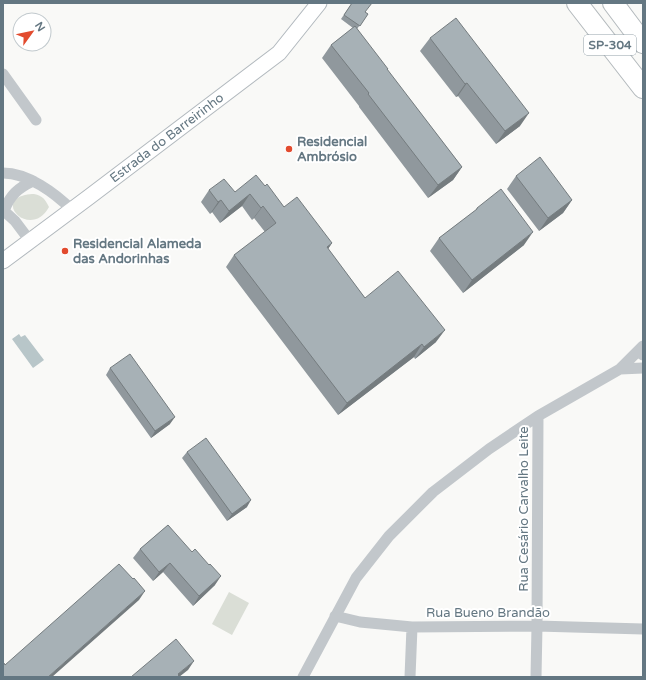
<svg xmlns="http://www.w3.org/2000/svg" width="646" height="680" font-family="'Varela Round',sans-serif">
  <rect width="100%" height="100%" fill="#f9f9f7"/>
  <!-- green -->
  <path fill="#daded6" d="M 34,194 C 43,196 45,199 49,207 C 34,235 3,211 16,199 C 21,195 29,194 34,194 Z
    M 229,592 L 249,603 L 232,635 L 212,624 Z"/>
  <!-- water -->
  <path fill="#b8c6c9" d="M 19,334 L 21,337 L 25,335 L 44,360 L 33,368 L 12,339 Z"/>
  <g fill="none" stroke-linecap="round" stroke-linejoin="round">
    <defs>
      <g id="secondary">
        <path id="s1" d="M 3,261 L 89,197 L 279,53 L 319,3"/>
      </g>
      <path id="motorway" d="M 577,3 L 643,88
        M 613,3 L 643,43"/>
    </defs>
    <!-- secondary casing -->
    <use href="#secondary" stroke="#b2b9be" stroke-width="17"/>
    <!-- motorway casing -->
    <use href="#motorway" stroke="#b3b9bc" stroke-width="22"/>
    <!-- minor -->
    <path stroke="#c2c7cb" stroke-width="11" d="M 3,74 L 36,120
      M 3,173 C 28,173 55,193 72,210
      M 3,210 L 15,221 L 30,241
      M 4,211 C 10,195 18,188 33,181
      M 620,369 L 643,368
      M 335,616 L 360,622 L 412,627 L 537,626 L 643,629
      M 303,677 L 356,578 L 389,536 L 433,492 L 489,449 L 538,416 L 620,369 L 643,346
      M 410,677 L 412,627
      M 536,677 L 537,626 L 538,416"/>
    <!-- tertiary -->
    <path stroke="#c2c7cb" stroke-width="13" d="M 643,350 L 643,354"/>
    <!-- secondary -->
    <use href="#secondary" stroke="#fff" stroke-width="15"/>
    <!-- motorway -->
    <use href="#motorway" stroke="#fff" stroke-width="20"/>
  </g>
  <!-- wall -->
  <path fill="#90989d" d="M 352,3 L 368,14 L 357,29 L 387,70 L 462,167 L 453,180 L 428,198 L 359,107 L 359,106 L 322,58 L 331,45 L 353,28 L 341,19 Z
    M 430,38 L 520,126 L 496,144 L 458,96 L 456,97 L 420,51 Z
    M 516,176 L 572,200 L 563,213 L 539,231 L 507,189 Z
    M 265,186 L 284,207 L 332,243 L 328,249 L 365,298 L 436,342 L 415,359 L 414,357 L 338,415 L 226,267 L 234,255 L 265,232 L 254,218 L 252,220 L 242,206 L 220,223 L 212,212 L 210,214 L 201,202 L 209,190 L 235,192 Z
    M 477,208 L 524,245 L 463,293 L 430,251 L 439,238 L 475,211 Z
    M 110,368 L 170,424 L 151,438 L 106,375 Z
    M 187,452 L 247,507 L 227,521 L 182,458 Z
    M 168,525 L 215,585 L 193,606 L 163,572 L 153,581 L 133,558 L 140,549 Z"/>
  <!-- shaded-wall -->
  <path fill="#757c7f" d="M 467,83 L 458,96 L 456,97 L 465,84 Z
    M 529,113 L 520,126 L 496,144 L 505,131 Z
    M 462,167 L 453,180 L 428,198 L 438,185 Z
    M 250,194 L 242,206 L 220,223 L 229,211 Z
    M 221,200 L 212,212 L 210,214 L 218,202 Z
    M 572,200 L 563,213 L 539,231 L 548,218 Z
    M 263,206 L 254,218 L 252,220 L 261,208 Z
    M 533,232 L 524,245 L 463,293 L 472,280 Z
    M 332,243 L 324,255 L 327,247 Z
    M 445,330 L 436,342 L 415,359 L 424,347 Z
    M 422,344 L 414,357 L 338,415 L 347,403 Z
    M 175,417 L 170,424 L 151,438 L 155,431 Z
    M 251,500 L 247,507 L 227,521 L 232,514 Z
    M 170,563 L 163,572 L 153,581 L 159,572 Z
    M 221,576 L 215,585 L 193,606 L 199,596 Z
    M 145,591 L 139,600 L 52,677 L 48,677 Z
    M 194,661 L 188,670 L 179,677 L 176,677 L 178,674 Z"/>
  <!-- building -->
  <path fill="#a7b1b6" stroke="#757c7f" d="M 352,3 L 372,3 L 365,12 L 368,14 L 360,26 L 344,15 Z
    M 456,18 L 529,113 L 505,131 L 467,83 L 465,84 L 430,38 Z
    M 355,26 L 388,69 L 387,69 L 462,167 L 438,185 L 368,94 L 369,93 L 331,45 Z
    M 540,157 L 572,200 L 548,218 L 516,176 Z
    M 256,175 L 265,186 L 267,184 L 284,207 L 297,197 L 332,243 L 327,247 L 365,298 L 398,271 L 445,330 L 424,347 L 422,344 L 347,403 L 234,255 L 276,223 L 263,206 L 261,208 L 250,194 L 229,211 L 221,200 L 218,202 L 209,190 L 224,179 L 235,192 Z
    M 501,189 L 533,232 L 472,280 L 439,238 L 477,209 L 477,208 Z
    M 130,354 L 175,417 L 155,431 L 110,368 Z
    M 206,438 L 251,500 L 232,514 L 187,452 Z
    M 168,525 L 192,552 L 195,549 L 209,565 L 210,564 L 221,576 L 199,596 L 170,563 L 159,572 L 140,549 Z
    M 119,564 L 133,579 L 134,578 L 145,591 L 48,677 L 3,677 L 3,664 L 4,663 L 5,665 Z
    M 176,639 L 194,661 L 178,674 L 179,675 L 177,677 L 131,677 Z"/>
  <!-- markers -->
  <g fill="#e24b2e" stroke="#fff" stroke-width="1.5">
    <circle cx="289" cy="149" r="4"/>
    <circle cx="65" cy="251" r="4"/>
  </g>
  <g text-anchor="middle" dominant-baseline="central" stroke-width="4" stroke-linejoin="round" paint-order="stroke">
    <!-- shield labels -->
    <rect fill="#fff" stroke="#92a0a8" stroke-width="1" x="584" y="35" width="52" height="20" rx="3"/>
    <g font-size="12" font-weight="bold" fill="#647782">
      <text x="610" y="45">SP-304</text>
    </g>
    <!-- street labels -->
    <g font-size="13" fill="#647782" stroke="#fff">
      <text stroke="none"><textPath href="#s1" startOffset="205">Estrada do Barreirinho</textPath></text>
      <text transform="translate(524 509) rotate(-90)">Rua Cesário Carvalho Leite</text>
      <text x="488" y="613">Rua Bueno Brandão</text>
    </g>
    <!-- poi labels -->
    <g font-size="13" font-weight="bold" fill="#647782" stroke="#fff" text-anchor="start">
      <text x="297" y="142">Residencial<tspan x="297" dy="15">Ambrósio</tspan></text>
      <text x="73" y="244">Residencial Alameda<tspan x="73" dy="15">das Andorinhas</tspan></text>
    </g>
  </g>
  <!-- border -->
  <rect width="646" height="680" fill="none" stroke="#647782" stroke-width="8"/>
  <!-- north arrow -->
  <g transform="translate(32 32) rotate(57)"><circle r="19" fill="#ffffff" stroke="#c1c9cd"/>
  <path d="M0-3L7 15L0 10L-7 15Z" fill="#e24b2e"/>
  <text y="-6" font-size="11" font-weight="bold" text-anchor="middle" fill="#647782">N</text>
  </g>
</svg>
